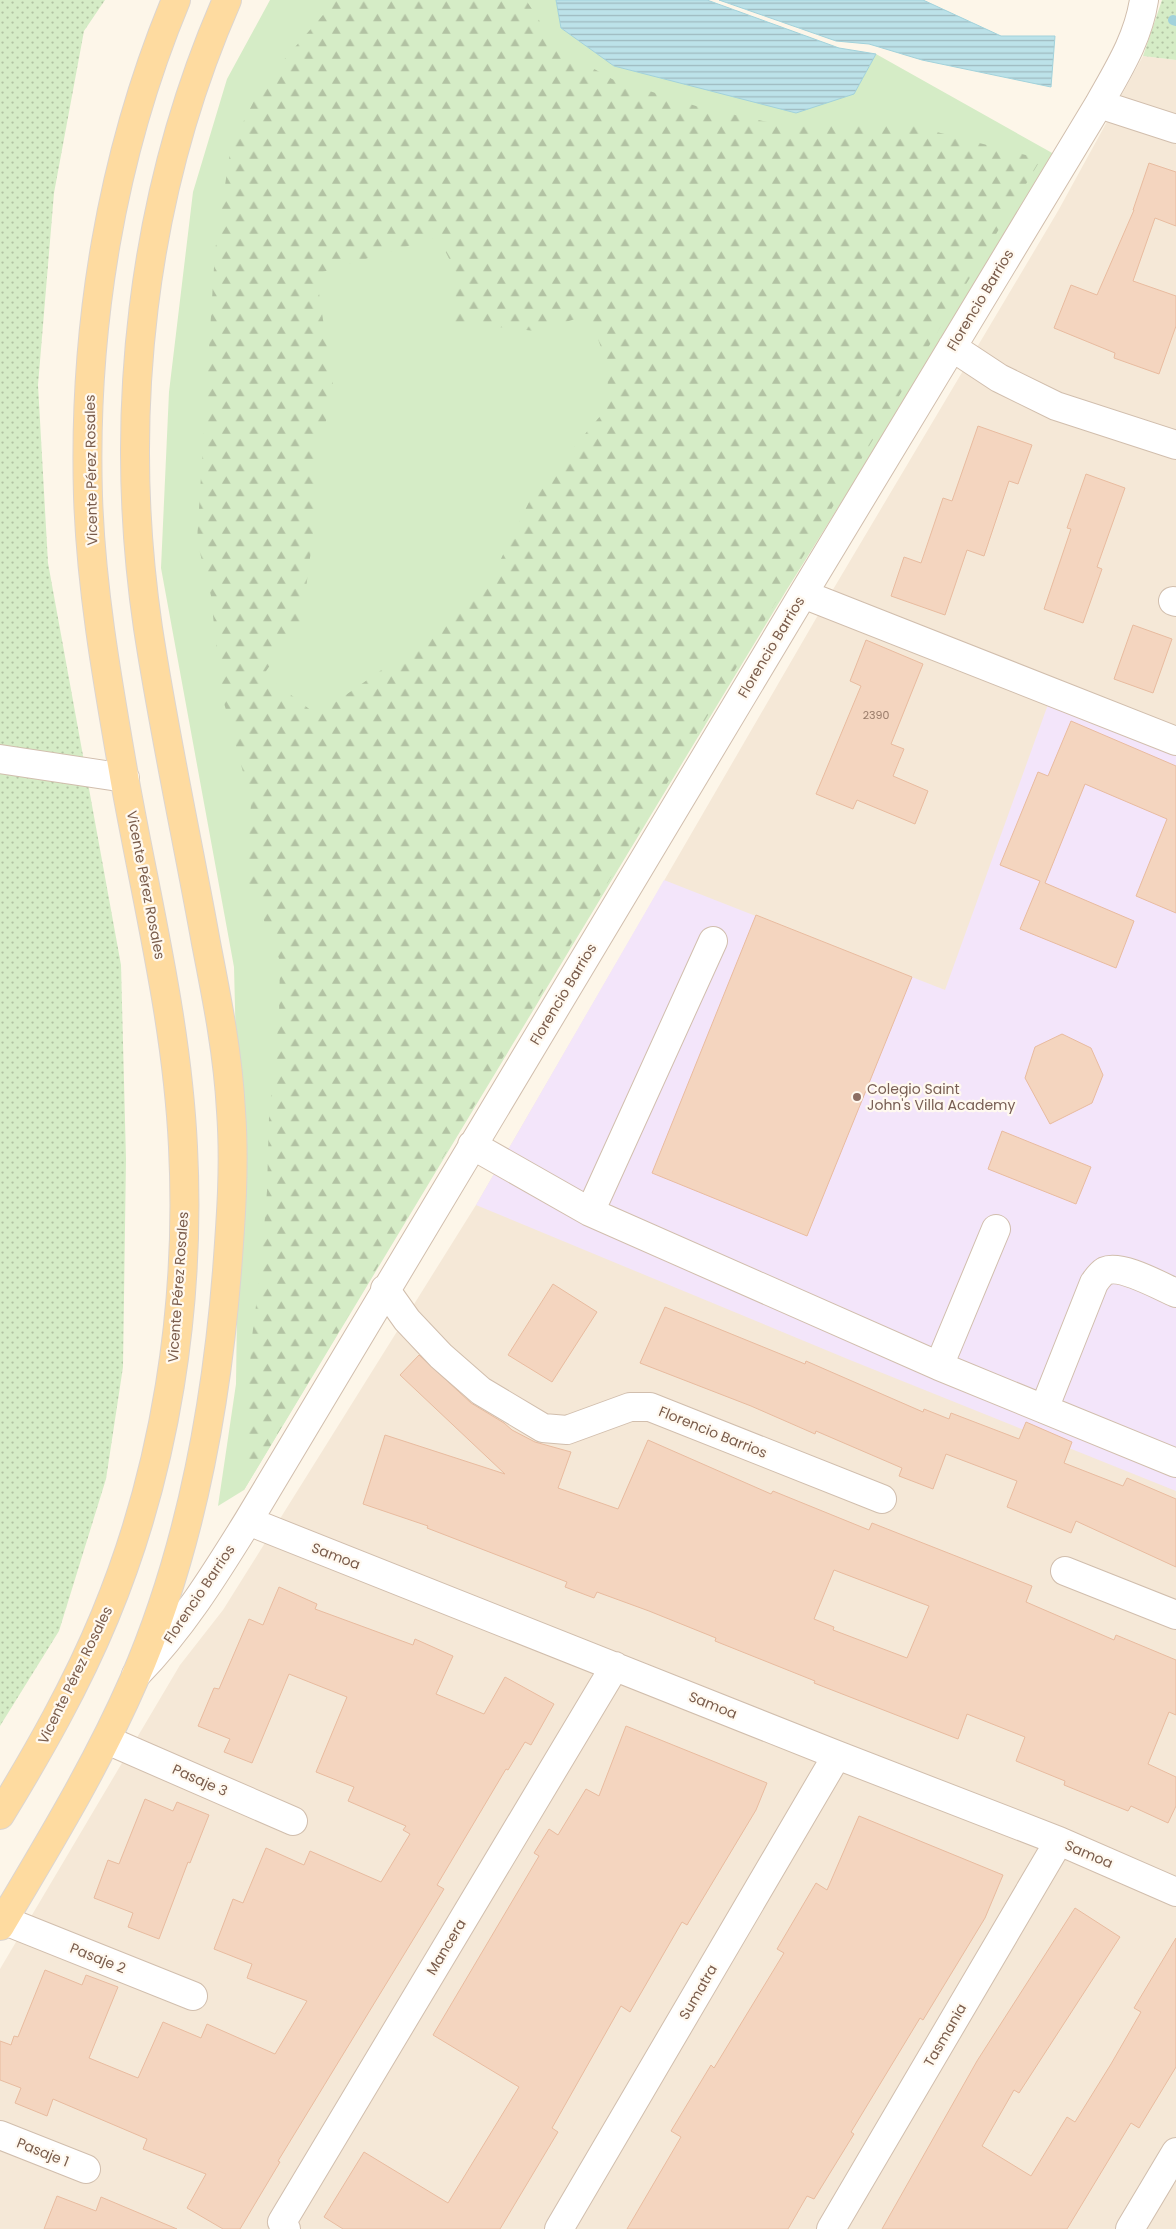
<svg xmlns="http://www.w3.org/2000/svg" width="1176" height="2229" font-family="Poppins,sans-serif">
  <defs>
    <pattern id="forest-firs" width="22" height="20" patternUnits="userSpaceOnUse" patternTransform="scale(1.25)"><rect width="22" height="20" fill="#d5ecc6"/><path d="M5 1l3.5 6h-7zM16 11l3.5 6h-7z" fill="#b2c2a3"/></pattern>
    <pattern id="park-dots" width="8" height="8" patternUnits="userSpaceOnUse" patternTransform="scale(1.25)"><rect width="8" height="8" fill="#d5ecc6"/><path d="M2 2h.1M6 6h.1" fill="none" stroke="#b2c2a3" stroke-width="1.8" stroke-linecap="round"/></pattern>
    <pattern id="water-rules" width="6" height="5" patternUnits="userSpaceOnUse" patternTransform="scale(1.25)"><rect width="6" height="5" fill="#bce2e9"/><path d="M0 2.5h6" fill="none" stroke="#9ebabf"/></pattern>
  </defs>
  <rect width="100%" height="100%" fill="#fdf6e9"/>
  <!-- residential -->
  <path fill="#f5e8d7" d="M 1143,56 L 1176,60 L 1176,2229 L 0,2229 L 0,1969 L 180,1665 L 223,1610 L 476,1205 L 825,603 L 1058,211 Z"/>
  <!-- education -->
  <path fill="#f3e5fa" d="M 1055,685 L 1176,732 L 1176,1491 L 850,1360 L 476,1205 L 664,880 L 945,990 Z"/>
  <!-- grass -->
  <path fill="#d5ecc6" d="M 270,0 L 556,0 L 561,28 L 614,66 L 667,79 L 854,94 L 876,54 L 1054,154 L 955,320 L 786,591 L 244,1490 L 218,1506 L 236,1384 L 239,1169 L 234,967 L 161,568 L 169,392 L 193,192 L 227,79 Z"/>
  <!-- forest -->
  <path fill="url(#forest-firs)" fill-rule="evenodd" d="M 336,0 L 526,0 L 557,48 L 612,79 L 696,106 L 790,127 L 898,122 L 1041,159 L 244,1490 L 251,1345 L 261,1266 L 267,1191 L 269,1117 L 279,1015 L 280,961 L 247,878 L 251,801 L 221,692 L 211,596 L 197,541 L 215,251 L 231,146 L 262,85 ZM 438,237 L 458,276 L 452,322 L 535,331 L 589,315 L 608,366 L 607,408 L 531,498 L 497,567 L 449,623 L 317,715 L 264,674 L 302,619 L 316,512 L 315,449 L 335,398 L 316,274 Z"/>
  <!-- park -->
  <path fill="url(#park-dots)" d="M 0,0 L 105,0 L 84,31 L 54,193 L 38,385 L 48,563 L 121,965 L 126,1159 L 123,1367 L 106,1479 L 59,1631 L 0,1726 Z
    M 1162,0 L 1176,0 L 1176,60 L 1143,56 Z"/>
  <!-- water -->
  <path fill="url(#water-rules)" stroke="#a2d2db" d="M 556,0 L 707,0 L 839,48 L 876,54 L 854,94 L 796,113 L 614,66 L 561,28 Z
    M 719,0 L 923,0 L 1001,36 L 1055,36 L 1051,87 L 922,60 L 869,44 L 836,41 Z"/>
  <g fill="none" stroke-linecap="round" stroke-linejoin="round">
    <!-- stream -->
    <path stroke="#a2d2db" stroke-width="10" d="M 1173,20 L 1176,21"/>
  </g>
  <!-- building -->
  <path fill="#f4d5bf" stroke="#e8bb9f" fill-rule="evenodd" d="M 1149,163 L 1176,172 L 1176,226 L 1155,218 L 1133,281 L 1176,296 L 1176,326 L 1159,374 L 1114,358 L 1115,353 L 1054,328 L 1071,285 L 1097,295 L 1134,210 L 1133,210 Z
    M 978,426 L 1032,445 L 1018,484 L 1009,481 L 984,556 L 967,550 L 945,615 L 891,596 L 904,557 L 921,563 L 943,498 L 952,501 Z
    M 1086,474 L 1125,488 L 1097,567 L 1102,569 L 1083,623 L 1044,609 L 1071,529 L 1067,528 Z
    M 1133,625 L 1172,639 L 1153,693 L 1114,679 Z
    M 866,640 L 923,664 L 891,744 L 904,749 L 893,776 L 928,791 L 915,824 L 857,800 L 853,809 L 816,794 L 861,686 L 850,681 Z
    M 1071,721 L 1176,766 L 1176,913 L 1136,896 L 1167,819 L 1085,784 L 1045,883 L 1134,921 L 1116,968 L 1020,929 L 1040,881 L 1000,865 L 1038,772 L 1048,776 Z
    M 756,915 L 912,977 L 807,1236 L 652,1173 Z
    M 1062,1034 L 1091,1048 L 1103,1075 L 1092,1103 L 1050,1124 L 1025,1078 L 1035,1047 Z
    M 1002,1131 L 1091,1167 L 1076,1204 L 988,1169 Z
    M 553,1284 L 597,1312 L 552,1382 L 508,1355 Z
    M 665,1307 L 805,1364 L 806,1361 L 923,1412 L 924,1409 L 949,1419 L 951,1413 L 1019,1439 L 1026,1422 L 1072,1442 L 1064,1463 L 1123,1486 L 1127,1478 L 1176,1499 L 1176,1567 L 1076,1521 L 1071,1533 L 1007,1507 L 1017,1481 L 946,1454 L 933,1489 L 899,1476 L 902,1468 L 816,1431 L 815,1434 L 751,1406 L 640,1363 Z
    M 419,1355 L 471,1403 L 504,1423 L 512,1430 L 535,1442 L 571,1452 L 558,1488 L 618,1509 L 648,1440 L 771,1494 L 773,1491 L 869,1530 L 872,1523 L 1032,1586 L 1026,1602 L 1114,1640 L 1116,1635 L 1176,1660 L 1176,1715 L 1169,1712 L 1148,1764 L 1176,1777 L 1176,1806 L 1168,1823 L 1131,1806 L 1128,1811 L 1064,1785 L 1065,1781 L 1016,1761 L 1025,1737 L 967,1714 L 958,1739 L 814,1683 L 815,1681 L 715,1641 L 716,1638 L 649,1611 L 597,1592 L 594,1598 L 565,1587 L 567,1582 L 427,1528 L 428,1526 L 363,1504 L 385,1435 L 505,1474 L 400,1375 ZM 834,1570 L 929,1606 L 907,1658 L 833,1630 L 834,1627 L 814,1619 Z
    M 279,1587 L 317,1604 L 315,1609 L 413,1645 L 415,1639 L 453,1656 L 436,1694 L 484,1714 L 505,1677 L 554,1704 L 531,1745 L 525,1742 L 508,1770 L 506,1769 L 437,1885 L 444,1889 L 278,2161 L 280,2162 L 240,2229 L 223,2229 L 187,2208 L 206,2174 L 143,2149 L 147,2139 L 53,2099 L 47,2116 L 15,2103 L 21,2088 L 0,2080 L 0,2041 L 11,2045 L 14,2036 L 18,2037 L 45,1970 L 82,1985 L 86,1975 L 118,1987 L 89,2058 L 138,2078 L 163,2022 L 201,2038 L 207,2024 L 275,2054 L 307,2001 L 247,1978 L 252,1964 L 214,1949 L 233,1899 L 243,1903 L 266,1848 L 304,1865 L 310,1851 L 381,1882 L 410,1834 L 403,1830 L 406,1826 L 348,1801 L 354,1787 L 316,1772 L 347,1697 L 289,1674 L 252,1763 L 224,1752 L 230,1739 L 198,1726 L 214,1688 L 219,1689 L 249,1619 L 263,1625 Z
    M 626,1726 L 767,1783 L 756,1810 L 687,1925 L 682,1922 L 630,2012 L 621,2006 L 552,2128 L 558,2132 L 500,2229 L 343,2229 L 324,2217 L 364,2152 L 448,2203 L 519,2087 L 433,2035 L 539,1856 L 534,1853 L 549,1829 L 558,1835 L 586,1789 L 599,1796 Z
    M 145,1799 L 173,1811 L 177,1802 L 209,1815 L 190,1863 L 188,1862 L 159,1939 L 128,1927 L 133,1913 L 94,1898 L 108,1860 L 119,1864 Z
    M 859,1816 L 1003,1875 L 985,1918 L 923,2020 L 920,2018 L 851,2132 L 854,2134 L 814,2199 L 807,2196 L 788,2229 L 627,2229 L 681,2137 L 671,2131 L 711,2065 L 714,2068 L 784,1953 L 777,1949 L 816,1883 L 827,1890 Z
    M 1075,1908 L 1120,1937 L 1019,2093 L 1014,2090 L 982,2146 L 1031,2176 L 1067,2117 L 1075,2122 L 1111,2064 L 1141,2012 L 1134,2008 L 1176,1938 L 1176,2067 L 1139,2128 L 1131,2123 L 1067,2229 L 882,2229 L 977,2061 Z
    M 57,2196 L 96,2211 L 101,2197 L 177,2229 L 44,2229 Z"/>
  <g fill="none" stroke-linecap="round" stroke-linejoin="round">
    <defs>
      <path id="minor" d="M 1099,104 L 1176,129
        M 952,347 L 999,378 L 1056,406 L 1176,445
        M 803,594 L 1176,741
        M 1173,601 L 1176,602
        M 0,759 L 125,778
        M 472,1145 L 590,1212 L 939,1366 L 1176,1463
        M 590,1212 L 713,941
        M 385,1289 L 407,1320 L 441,1356 L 481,1391 L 543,1428 L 567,1430 L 630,1407 L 650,1407 L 882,1499
        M 939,1366 L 996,1229
        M 1044,1409 L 1094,1283 C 1097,1279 1100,1274 1105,1271 C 1121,1264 1160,1286 1176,1293
        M 248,1521 L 837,1755 L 1059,1841 L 1176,1892
        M 1065,1571 L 1176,1615
        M 136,1675 C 181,1629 214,1576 248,1521 L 803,594 L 1099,104 C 1118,70 1138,39 1144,0
        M 107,1740 L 293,1821
        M 3,1920 L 193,1996
        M 0,2135 L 86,2169
        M 286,2229 L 282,2222 L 615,1666
        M 559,2229 L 837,1755
        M 831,2229 L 1059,1841
        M 1130,2229 L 1176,2152"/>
      <path id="major" d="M 0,1815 C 39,1751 76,1686 105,1616 C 166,1469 191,1305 183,1147 C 177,1020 146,900 124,776 C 108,684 91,590 88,496 C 83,328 111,156 176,0
        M 0,1926 C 48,1845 97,1765 134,1680 C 190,1551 216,1410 227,1271 C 231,1218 235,1165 231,1111 C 228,1054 217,999 206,943 C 187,838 164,733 148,628 C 117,417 141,196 227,0"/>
    </defs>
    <!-- minor casing -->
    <use href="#minor" stroke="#d1bead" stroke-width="30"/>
    <!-- major casing -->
    <use href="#major" stroke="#dcd5d0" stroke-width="30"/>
    <!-- minor -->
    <use href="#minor" stroke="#fff" stroke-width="28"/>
    <!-- major -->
    <use href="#major" stroke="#fedba0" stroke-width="28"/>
  </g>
  <!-- markers -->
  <circle fill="#8d6e63" stroke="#fff9f0" stroke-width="2" cx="857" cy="1097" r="5"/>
  <g text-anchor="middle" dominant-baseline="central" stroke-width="4.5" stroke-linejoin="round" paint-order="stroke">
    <!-- number labels -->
    <g font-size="11" fill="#987a68">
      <text x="876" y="715">2390</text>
    </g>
    <!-- street labels -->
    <g font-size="14" fill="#7a5c4b" stroke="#fff9f0">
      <text transform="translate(980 300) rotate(-59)">Florencio Barrios</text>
      <text transform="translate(91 470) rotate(-91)">Vicente Pérez Rosales</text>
      <text transform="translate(771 647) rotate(-59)">Florencio Barrios</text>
      <text transform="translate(146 885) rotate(79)">Vicente Pérez Rosales</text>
      <text transform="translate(563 994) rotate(-59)">Florencio Barrios</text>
      <text transform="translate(178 1287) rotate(-86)">Vicente Pérez Rosales</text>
      <text transform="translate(713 1432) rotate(22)">Florencio Barrios</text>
      <text transform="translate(336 1556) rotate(21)">Samoa</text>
      <text transform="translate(199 1594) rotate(-56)">Florencio Barrios</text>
      <text transform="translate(75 1675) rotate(-64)">Vicente Pérez Rosales</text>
      <text transform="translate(713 1705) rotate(22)">Samoa</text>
      <text transform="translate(200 1780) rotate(24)">Pasaje 3</text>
      <text transform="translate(1089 1854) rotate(23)">Samoa</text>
      <text transform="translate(446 1947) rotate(-59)">Mancera</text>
      <text transform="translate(98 1958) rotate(22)">Pasaje 2</text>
      <text transform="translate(698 1992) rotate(-60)">Sumatra</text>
      <text transform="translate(945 2035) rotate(-60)">Tasmania</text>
      <text transform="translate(43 2152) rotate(22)">Pasaje 1</text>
    </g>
    <!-- education labels -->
    <g font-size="14" fill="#785e54" stroke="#fff9f0" text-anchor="start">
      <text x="867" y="1089">Colegio Saint<tspan x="867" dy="16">John's Villa Academy</tspan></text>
    </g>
  </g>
</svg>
